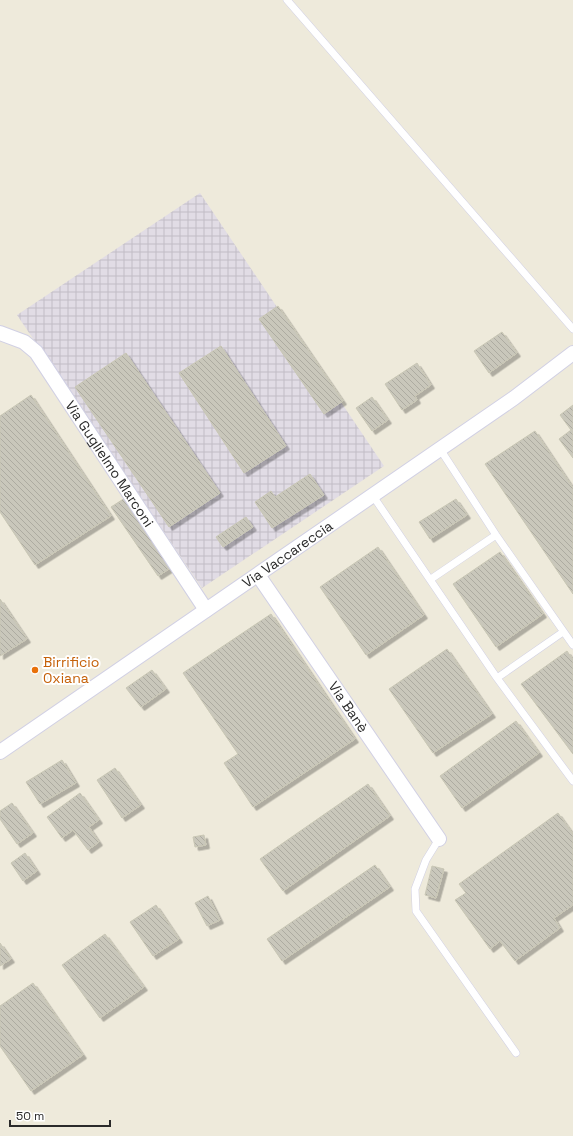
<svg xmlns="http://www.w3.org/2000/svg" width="573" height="1136" font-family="'Space Grotesk',sans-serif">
  <defs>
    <pattern id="industrial-grid" width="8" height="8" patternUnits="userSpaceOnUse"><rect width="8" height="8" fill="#e1dce5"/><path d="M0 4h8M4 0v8" fill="none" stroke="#c1bdc5"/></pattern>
    <pattern id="building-back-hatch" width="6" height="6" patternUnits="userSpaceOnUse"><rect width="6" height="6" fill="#c9c7bb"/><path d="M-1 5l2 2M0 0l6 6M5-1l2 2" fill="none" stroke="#adaba1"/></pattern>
    <filter id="shadow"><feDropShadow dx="3.5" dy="3.5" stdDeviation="0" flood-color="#0004"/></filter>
  </defs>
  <rect width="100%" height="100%" fill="#eeeadb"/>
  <!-- industrial -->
  <path fill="url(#industrial-grid)" d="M 200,193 L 384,466 L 202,588 L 17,315 Z"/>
  <!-- building -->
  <path fill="url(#building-back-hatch)" stroke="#c9c7b5" filter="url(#shadow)" d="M 278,306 L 343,401 L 324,414 L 259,319 Z
    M 502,332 L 517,353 L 489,373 L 474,351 Z
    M 221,346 L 286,446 L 244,473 L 179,373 Z
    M 126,353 L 220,493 L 169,527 L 75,387 Z
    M 417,363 L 431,385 L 415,396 L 417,400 L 402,410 L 385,384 Z
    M 31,395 L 111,516 L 35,565 L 0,512 L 0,416 Z
    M 372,397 L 388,420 L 372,431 L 356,408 Z
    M 573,405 L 573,458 L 559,439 L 571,430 L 560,415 Z
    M 535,431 L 573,488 L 573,594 L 485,464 Z
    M 310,474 L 324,495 L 272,528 L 255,502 L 271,491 L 275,497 Z
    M 125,498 L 172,567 L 158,576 L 111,507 Z
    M 456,499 L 467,515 L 430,539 L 419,522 Z
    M 246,517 L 253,527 L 223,547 L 216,537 Z
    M 378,547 L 424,615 L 366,655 L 320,587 Z
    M 500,552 L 543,614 L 496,647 L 453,584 Z
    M 0,599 L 27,639 L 0,656 Z
    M 271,614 L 355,739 L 253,807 L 224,763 L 238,754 L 183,673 Z
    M 447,649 L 492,714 L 433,753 L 389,689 Z
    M 567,651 L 573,660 L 573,754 L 521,684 Z
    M 152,670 L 166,689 L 141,707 L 126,688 Z
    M 516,721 L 539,753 L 462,808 L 440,776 Z
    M 62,760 L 76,783 L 40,804 L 26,782 Z
    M 115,768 L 141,805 L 122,818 L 97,780 Z
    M 368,784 L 390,816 L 283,891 L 260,859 Z
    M 80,793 L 99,820 L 89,827 L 99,842 L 88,850 L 73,830 L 62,838 L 47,817 Z
    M 12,803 L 33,833 L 17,844 L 0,819 L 0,811 Z
    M 558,813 L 573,834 L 573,905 L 554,918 L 560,928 L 515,961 L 500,941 L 490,949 L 455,900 L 466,893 L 459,884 Z
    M 204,835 L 206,845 L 195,847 L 193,837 Z
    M 25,853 L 37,871 L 23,881 L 11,863 Z
    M 375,865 L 390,887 L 282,961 L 267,939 Z
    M 432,866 L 444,869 L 436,898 L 425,895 Z
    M 208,896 L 220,920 L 207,926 L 195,903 Z
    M 156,905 L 179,939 L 153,956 L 130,922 Z
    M 105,934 L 144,987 L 100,1018 L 62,965 Z
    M 0,943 L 11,959 L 0,966 Z
    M 33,983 L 83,1055 L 31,1091 L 0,1046 L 0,1006 Z"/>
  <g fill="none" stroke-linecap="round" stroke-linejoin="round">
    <defs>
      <path id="service" d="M 287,0 L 573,329
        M 440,449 L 496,535 L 573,645
        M 373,496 L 497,678 L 573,781
        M 431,579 L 496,535
        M 497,678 L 563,632
        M 439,839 L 426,860 L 415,889 L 416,911 L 516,1053"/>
      <g id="minor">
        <path id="s1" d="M 0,333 L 24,342 L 36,352 L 206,610"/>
        <path id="s2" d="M 258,575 L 439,839"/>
        <path id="s3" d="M 0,752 L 514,398 L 573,353"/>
      </g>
    </defs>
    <!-- service casing -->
    <use href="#service" stroke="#d1d0e4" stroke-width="8"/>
    <!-- minor casing -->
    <use href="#minor" stroke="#d1d0e4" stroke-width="16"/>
    <!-- service -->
    <use href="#service" stroke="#fff" stroke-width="7"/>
    <!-- minor -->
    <use href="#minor" stroke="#fff" stroke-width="14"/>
  </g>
  <!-- markers -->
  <circle fill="#e8710a" stroke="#fff" stroke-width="1.5" cx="35" cy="670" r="4"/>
  <g text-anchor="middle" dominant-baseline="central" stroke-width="4" stroke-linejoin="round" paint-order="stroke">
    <!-- street labels -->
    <g font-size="14" fill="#2a2a2a" stroke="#fff">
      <text stroke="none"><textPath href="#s1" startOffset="175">Via Guglielmo Marconi</textPath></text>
      <text stroke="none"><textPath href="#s3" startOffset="349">Via Vaccareccia</textPath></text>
      <text stroke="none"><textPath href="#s2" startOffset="160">Via Banè</textPath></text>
    </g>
    <!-- food labels -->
    <g font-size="14" fill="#c56008" stroke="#fff" text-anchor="start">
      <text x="43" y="662">Birrificio<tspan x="43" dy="16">Oxiana</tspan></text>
    </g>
  </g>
  <!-- scale -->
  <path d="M10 1120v6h100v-6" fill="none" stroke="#2a2a2a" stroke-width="2"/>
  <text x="16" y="1120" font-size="12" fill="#2a2a2a" stroke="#ffffff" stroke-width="3" paint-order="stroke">50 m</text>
</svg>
